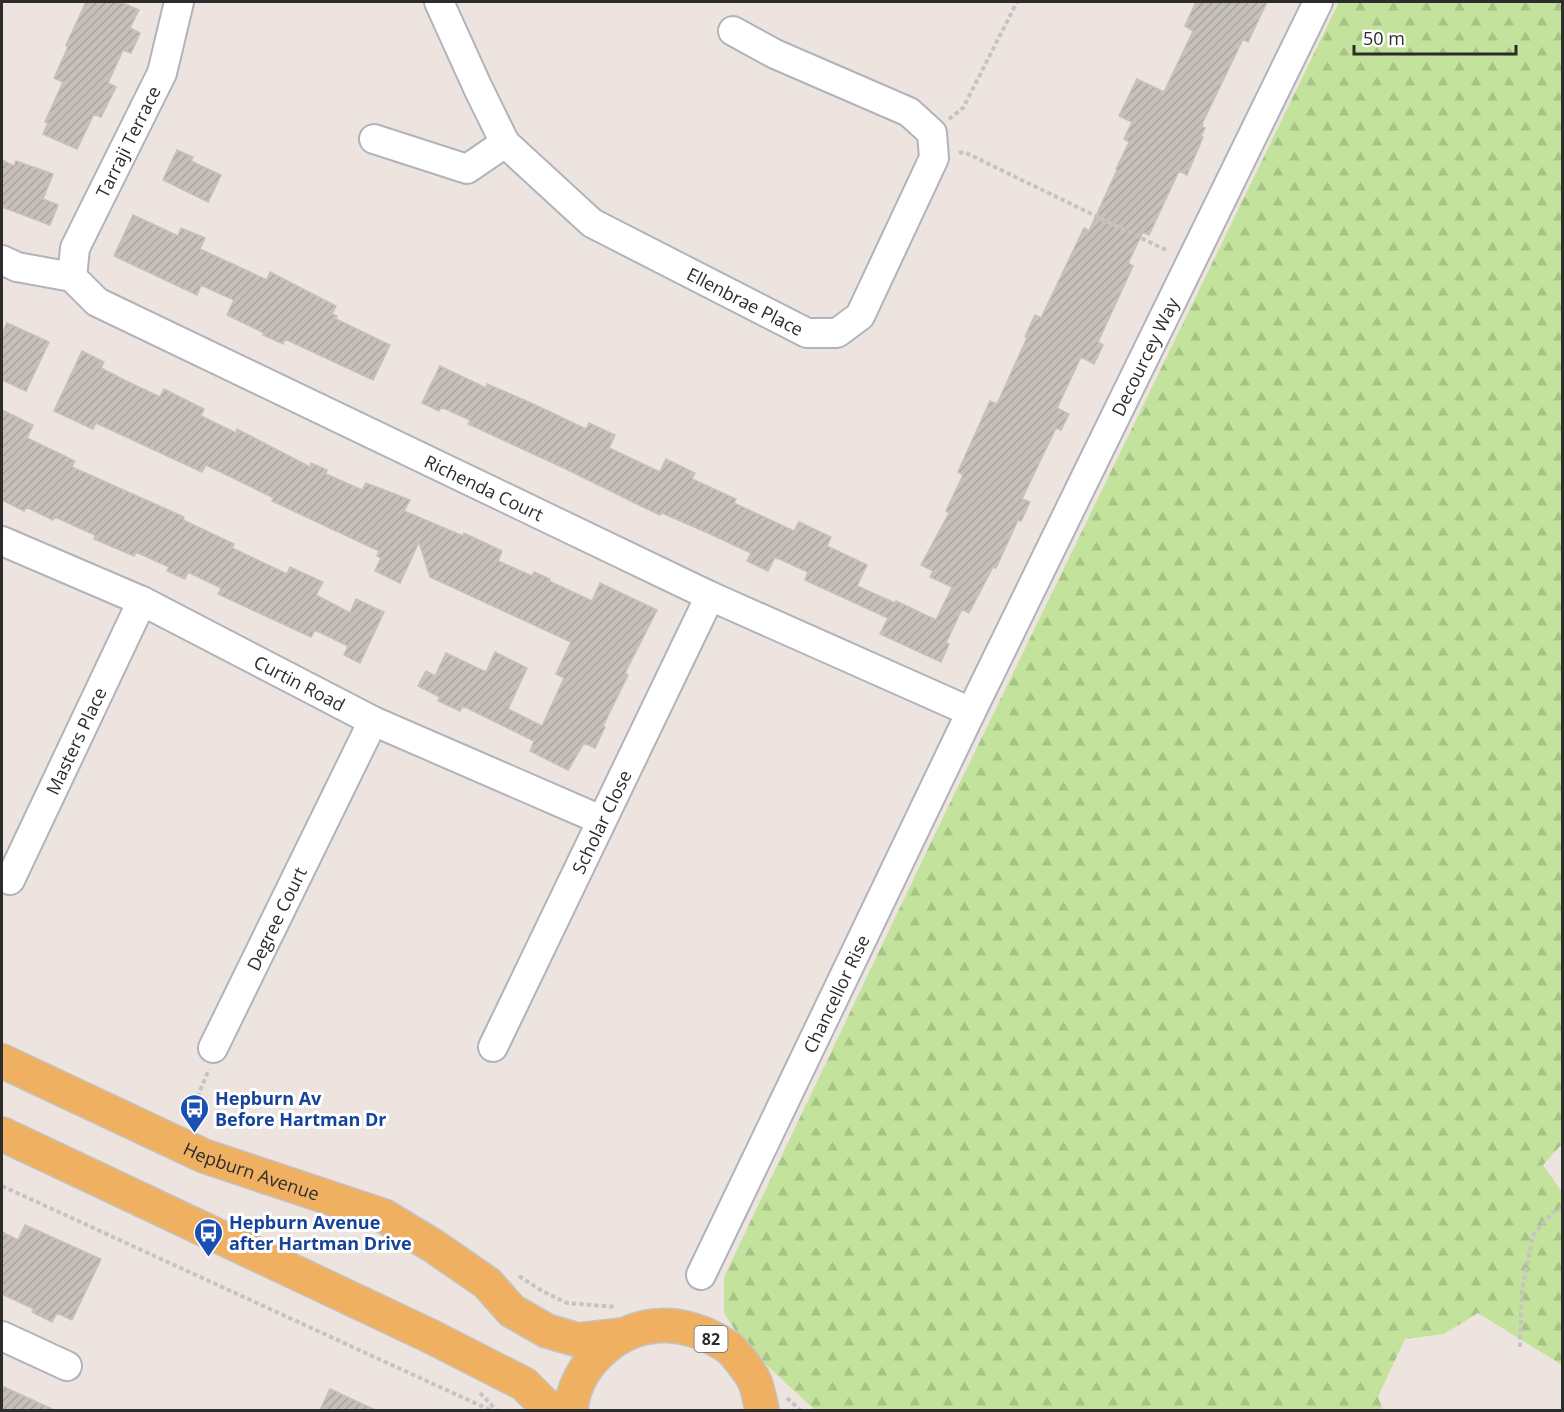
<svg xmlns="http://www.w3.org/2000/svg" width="1564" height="1412" font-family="'Open Sans',sans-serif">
  <defs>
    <pattern id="forest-firs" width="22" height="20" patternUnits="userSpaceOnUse" patternTransform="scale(1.5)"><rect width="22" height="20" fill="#c3e39c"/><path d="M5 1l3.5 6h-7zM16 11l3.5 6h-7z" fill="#a8c387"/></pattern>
    <pattern id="building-hatch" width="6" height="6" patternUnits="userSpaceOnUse" patternTransform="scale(1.5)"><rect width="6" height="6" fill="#c6bfba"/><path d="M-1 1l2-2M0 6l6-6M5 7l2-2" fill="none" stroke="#aaa4a0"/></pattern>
  </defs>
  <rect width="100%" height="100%" fill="#ede4df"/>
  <!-- forest -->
  <path fill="url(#forest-firs)" d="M 1339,2 L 1562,2 L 1562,1144 L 1543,1165 L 1562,1192 L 1562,1365 L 1478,1313 L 1444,1334 L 1405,1339 L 1378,1397 L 1383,1410 L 815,1410 L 744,1344 L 724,1313 L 724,1277 L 933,838 Z"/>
  <!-- building -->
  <path fill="url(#building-hatch)" stroke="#c9bfb8" stroke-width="1.5" d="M 86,2 L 120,2 L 139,10 L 130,28 L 140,33 L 131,53 L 123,50 L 108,83 L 116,87 L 101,117 L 94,114 L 77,149 L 43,134 L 48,123 L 45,122 L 63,82 L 54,78 L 68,47 L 66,45 Z
    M 1196,2 L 1267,2 L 1248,42 L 1243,39 L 1203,122 L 1202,127 L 1205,128 L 1201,136 L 1203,137 L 1187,175 L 1179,171 L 1149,235 L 1143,232 L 1128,263 L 1133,266 L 1098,342 L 1103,345 L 1094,364 L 1081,357 L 1057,408 L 1069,414 L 1061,430 L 1056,428 L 1022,499 L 1030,502 L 1021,521 L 1018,520 L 996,568 L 993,567 L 969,613 L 962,609 L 946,643 L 949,644 L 941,662 L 880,634 L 888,618 L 805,580 L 808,572 L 775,557 L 768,571 L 747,561 L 751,553 L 708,533 L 662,513 L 660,515 L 643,507 L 564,468 L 468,424 L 470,420 L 441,407 L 439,411 L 422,403 L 440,366 L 486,388 L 487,384 L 531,403 L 586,429 L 589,423 L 615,435 L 609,448 L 660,472 L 666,459 L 695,473 L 692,479 L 736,499 L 734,503 L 794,531 L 799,522 L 831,537 L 827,546 L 867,565 L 857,586 L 895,603 L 896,601 L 936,620 L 952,587 L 930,577 L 933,571 L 921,565 L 949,513 L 946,511 L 963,475 L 958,472 L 990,401 L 997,404 L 1027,338 L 1025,337 L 1035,315 L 1041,318 L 1084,228 L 1089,231 L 1117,170 L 1116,169 L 1129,142 L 1124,139 L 1132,122 L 1119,116 L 1137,79 L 1164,92 L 1193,31 L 1185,26 Z
    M 177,150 L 193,157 L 191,161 L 221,175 L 208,202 L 163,180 Z
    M 2,160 L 14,166 L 16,161 L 53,174 L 43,199 L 58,205 L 50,225 L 2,207 Z
    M 133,215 L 178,236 L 181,228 L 205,238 L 200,249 L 267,280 L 270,272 L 336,306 L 332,314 L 337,316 L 336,319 L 390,345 L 373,380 L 285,339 L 283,344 L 263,335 L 264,333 L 227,315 L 234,300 L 201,285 L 197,295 L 114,256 Z
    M 7,323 L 49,342 L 26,391 L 2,380 L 2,334 Z
    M 82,351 L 104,362 L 101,368 L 124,380 L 160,397 L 164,389 L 204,409 L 201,416 L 236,433 L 237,429 L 310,467 L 311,463 L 327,470 L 326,474 L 362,490 L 366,483 L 410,500 L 404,511 L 463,536 L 464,533 L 502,551 L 498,561 L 532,576 L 534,572 L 550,579 L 549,581 L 592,601 L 600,583 L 657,610 L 625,673 L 628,675 L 603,726 L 605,727 L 595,748 L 584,743 L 568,770 L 530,751 L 534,741 L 463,706 L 460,711 L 438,701 L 440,697 L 418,686 L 426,671 L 435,676 L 446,653 L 486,672 L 495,652 L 527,668 L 508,709 L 542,726 L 564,678 L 556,674 L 571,642 L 430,577 L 419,542 L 400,583 L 375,571 L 381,558 L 377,556 L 379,551 L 272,501 L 274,498 L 206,465 L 202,472 L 96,423 L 93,429 L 54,411 Z
    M 2,410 L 33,425 L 27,438 L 75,461 L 72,467 L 184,517 L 183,520 L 234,544 L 232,548 L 287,574 L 290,567 L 323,582 L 316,595 L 350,613 L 356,599 L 384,612 L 360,663 L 344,655 L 348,646 L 315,630 L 311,637 L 218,594 L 221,588 L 188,572 L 185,579 L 167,571 L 169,567 L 136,552 L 134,556 L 94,539 L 95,535 L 55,517 L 53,520 L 26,507 L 24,511 L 2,500 Z
    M 25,1225 L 101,1259 L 72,1320 L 57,1313 L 52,1322 L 32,1312 L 34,1309 L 2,1294 L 2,1232 L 18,1240 Z
    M 2,1386 L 54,1410 L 2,1410 Z
    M 330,1389 L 375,1410 L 320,1410 Z"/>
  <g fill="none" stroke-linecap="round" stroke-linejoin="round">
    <defs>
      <g id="minor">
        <path id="s1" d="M 439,2 L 478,88 L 505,143 L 592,223 L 807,333 L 837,333 L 860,316 L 934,158 L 932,133 L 909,112 L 775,54 L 733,31"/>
        <path d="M 374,139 L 467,169 L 505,143"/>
        <path id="s2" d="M 2,260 L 17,267 L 72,277 L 97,302 L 710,596 L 971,712"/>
        <path id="s3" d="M 72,277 L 75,248 L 162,73 L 179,2"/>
        <path id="s4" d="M 2,541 L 142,601 L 373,721 L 601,820"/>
        <path id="s5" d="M 10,880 L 142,601"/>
        <path id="s6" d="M 493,1047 L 710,596"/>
        <path id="s7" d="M 213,1048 L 373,721"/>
        <path id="s8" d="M 701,1275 L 971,712 L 1318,2"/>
        <path d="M 2,1336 L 67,1366"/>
      </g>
      <g id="major">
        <path id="s9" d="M 2,1061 L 204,1156 L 384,1216 L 435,1247 L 487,1283 L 512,1311 L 547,1331 L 578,1340 L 623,1335"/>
        <path d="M 2,1134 L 430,1336 L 524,1384 L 550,1410"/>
        <path d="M 571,1410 C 574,1368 613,1330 655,1326 C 680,1323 708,1333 728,1347 C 735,1352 750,1372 754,1380 C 758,1388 760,1401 762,1410"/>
      </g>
    </defs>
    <!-- minor casing -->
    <use href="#minor" stroke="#afb4bc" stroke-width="32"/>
    <!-- major casing -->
    <use href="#major" stroke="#c4c4c4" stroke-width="36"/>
    <!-- path -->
    <path stroke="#c4c4c4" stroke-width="4" stroke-dasharray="4.5 3" stroke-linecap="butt" d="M 949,119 L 963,108 L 1017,2
      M 959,153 L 964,152 L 1168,251
      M 189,1118 L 209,1069
      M 2,1186 L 490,1410
      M 519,1276 L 542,1291 L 567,1303 L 616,1307
      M 1520,1347 L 1522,1290 L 1533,1235 L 1553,1212 L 1562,1208
      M 480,1393 L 496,1410
      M 787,1398 L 800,1410"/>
    <!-- minor -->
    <use href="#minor" stroke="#fff" stroke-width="28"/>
    <!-- major -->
    <use href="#major" stroke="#efb062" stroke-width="33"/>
  </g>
  <!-- icons -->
  <defs>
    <symbol id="bus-pin" viewBox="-11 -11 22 30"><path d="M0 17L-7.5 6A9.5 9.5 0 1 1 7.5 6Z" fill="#1a4fb4" stroke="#fff"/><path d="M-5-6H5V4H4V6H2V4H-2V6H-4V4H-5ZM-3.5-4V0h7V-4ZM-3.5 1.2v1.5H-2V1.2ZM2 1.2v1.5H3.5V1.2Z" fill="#fff"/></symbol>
  </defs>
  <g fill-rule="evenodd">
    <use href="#bus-pin" x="178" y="1092" width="33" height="45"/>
    <use href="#bus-pin" x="192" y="1216" width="33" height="45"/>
  </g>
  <g text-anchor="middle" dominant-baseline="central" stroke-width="6" stroke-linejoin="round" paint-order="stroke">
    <!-- shield labels -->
    <rect fill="#fff" stroke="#6b6b6b" stroke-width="1.5" x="694.5" y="1326" width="33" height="26" rx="4.5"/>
    <g font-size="16" font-weight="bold" fill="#2c2c2c">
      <text x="711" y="1339">82</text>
    </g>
    <!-- street labels -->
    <g font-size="18" fill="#2c2c2c" stroke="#fff">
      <text stroke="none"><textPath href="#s3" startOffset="148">Tarraji Terrace</textPath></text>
      <text stroke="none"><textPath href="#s1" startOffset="446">Ellenbrae Place</textPath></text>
      <text stroke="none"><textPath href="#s8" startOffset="1020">Decourcey Way</textPath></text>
      <text stroke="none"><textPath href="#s2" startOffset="537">Richenda Court</textPath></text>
      <text stroke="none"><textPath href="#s4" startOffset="330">Curtin Road</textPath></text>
      <text stroke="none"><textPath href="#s5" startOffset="154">Masters Place</textPath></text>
      <text stroke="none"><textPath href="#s6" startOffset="250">Scholar Close</textPath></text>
      <text stroke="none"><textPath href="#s7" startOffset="144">Degree Court</textPath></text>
      <text stroke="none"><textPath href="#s8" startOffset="312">Chancellor Rise</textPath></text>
      <text stroke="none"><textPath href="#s9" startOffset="273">Hepburn Avenue</textPath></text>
    </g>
    <!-- transit labels -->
    <g font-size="18" font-weight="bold" fill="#164399" stroke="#fff" text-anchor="start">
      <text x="215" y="1098">Hepburn Av<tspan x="215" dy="21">Before Hartman Dr</tspan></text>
      <text x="229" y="1222">Hepburn Avenue<tspan x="229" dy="21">after Hartman Drive</tspan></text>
    </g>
  </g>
  <!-- border -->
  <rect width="1564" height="1412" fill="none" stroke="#2c2c2c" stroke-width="6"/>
  <!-- scale -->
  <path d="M1354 45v9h162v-9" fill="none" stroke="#2c2c2c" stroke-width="3"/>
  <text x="1363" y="45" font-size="18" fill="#2c2c2c" stroke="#ffffff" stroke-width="4.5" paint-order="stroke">50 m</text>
</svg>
